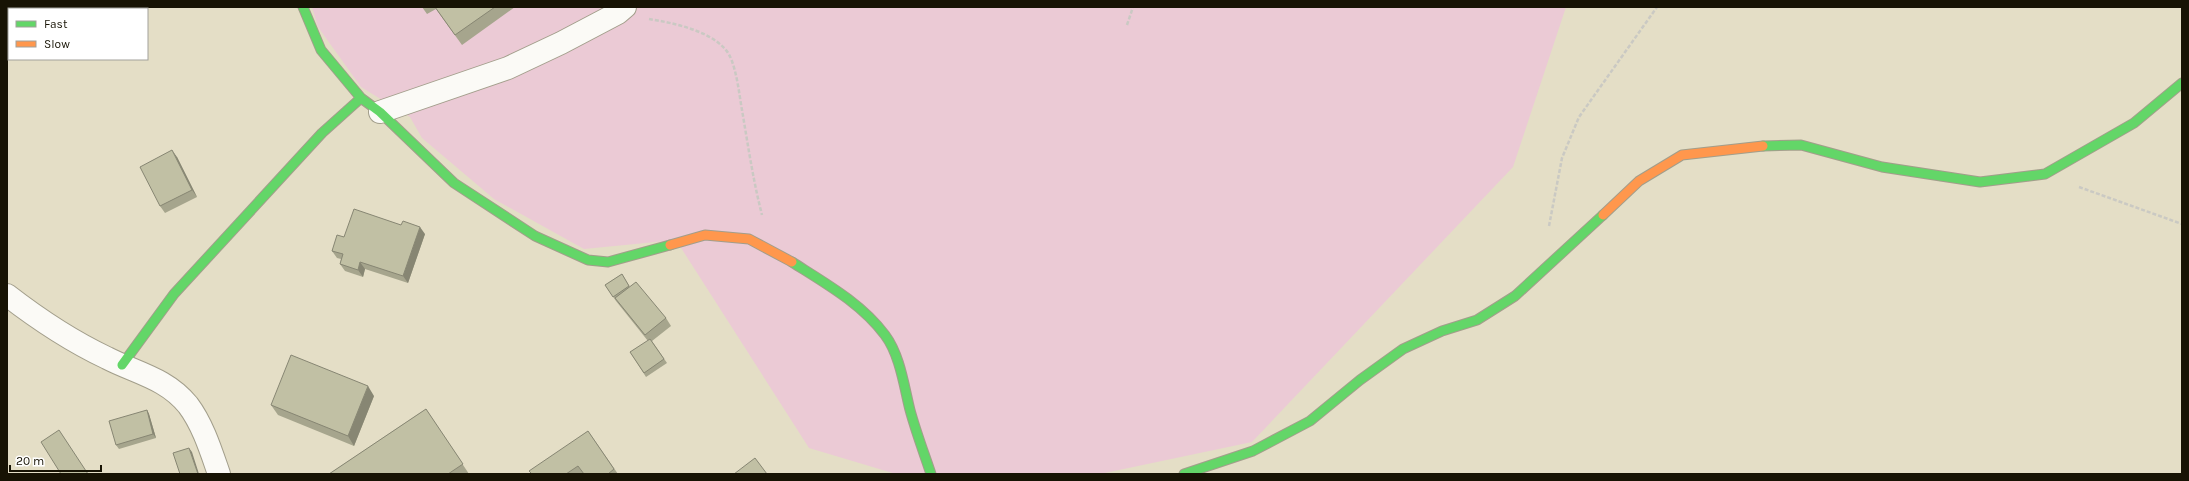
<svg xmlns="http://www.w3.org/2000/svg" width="2189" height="481" font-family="Karla,sans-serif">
  <rect width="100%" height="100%" fill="#e4dec6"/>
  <!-- green -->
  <path fill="#ebcad5" d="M 312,7 L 1566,7 L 1513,167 L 1252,442 L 1100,474 L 896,474 L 809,448 L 676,240 L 584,249 L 494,199 L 422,138 L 410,117 L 361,87 L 318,27 Z"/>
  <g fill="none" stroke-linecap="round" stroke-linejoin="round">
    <defs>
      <path id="street" d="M 380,112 L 508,68 L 561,43 L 618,13 L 625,7
        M 7,295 C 38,319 71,341 107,358 C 136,373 166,378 188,405 C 203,425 211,451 219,474"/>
      <path id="fast" d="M 303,7 L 321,50 L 361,98 L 380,112 L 454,183 L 535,236 L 588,260 L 608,262 L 670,245
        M 1763,146 L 1801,145 L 1882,167 L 1980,182 L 2045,174 L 2134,123 L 2182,83
        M 792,262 C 825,283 861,303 885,335 C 900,355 904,386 910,410 C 916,432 924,453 931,474
        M 122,365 L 174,294 L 322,133 L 361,98
        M 1184,474 L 1253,451 L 1310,421 L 1360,380 L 1403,349 L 1442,331 L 1477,320 L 1515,296 L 1603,215"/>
      <path id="slow" d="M 1603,215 L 1639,181 L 1682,155 L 1763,146
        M 670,245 L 705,235 L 749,239 L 792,262"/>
    </defs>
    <!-- street casing -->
    <use href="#street" stroke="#a29e8b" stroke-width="24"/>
    <!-- fast casing -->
    <use href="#fast" stroke="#a29e8b" stroke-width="11"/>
    <!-- slow casing -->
    <use href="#slow" stroke="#a29e8b" stroke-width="11"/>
    <!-- path -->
    <path stroke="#cac9c3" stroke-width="2.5" stroke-dasharray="4 2" stroke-linecap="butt" d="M 649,19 C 673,23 708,30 725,49 C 736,60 739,94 742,110 C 748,145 753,180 762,215
      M 1127,25 L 1133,7
      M 2079,187 L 2182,224
      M 1549,226 L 1562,158 L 1579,117 L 1657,7"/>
    <!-- street -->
    <use href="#street" stroke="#fbfaf6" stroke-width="22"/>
    <!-- fast -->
    <use href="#fast" stroke="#63d668" stroke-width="9"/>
    <!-- slow -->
    <use href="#slow" stroke="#ff974d" stroke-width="9"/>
  </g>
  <!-- wall -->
  <path fill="#a6a58d" d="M 422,7 L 515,7 L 462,45 L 436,9 L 427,14 Z
    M 177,157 L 197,197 L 165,213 L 160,206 Z
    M 425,234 L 408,283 L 365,269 L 363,277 L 345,271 L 340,264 L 341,259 L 337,258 L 332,251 L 344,237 Z
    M 622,274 L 630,287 L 666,318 L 671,326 L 652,341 L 667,363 L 646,377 L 630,352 L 648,341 L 616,301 L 605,285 Z
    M 374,396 L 354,446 L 278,415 L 271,405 Z
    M 426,409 L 469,474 L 329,474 Z
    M 147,410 L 149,414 L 156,438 L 119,449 L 116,445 Z
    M 588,431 L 618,474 L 584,474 L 583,473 L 581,474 L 532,474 Z"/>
  <!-- shaded-wall -->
  <path fill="#878673" d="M 172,150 L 177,157 L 197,197 L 192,190 Z
    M 420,227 L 425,234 L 408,283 L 403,276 Z
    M 360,262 L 365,269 L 363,277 L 358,270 Z
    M 368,386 L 374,396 L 354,446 L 348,436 Z
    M 147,410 L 149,414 L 156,438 L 153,434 Z
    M 189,448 L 192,452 L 199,474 L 198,474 Z"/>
  <!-- building -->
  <path fill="#c1c0a4" stroke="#878673" d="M 435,7 L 495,7 L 455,35 Z
    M 172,150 L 192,190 L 160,206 L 140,167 Z
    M 354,209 L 401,225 L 403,221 L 420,227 L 403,276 L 360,262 L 358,270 L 340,264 L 343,254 L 332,251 L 337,235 L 344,237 Z
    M 622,274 L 629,286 L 613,297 L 605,285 Z
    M 636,282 L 666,318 L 645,335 L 615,298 Z
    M 650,339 L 664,359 L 644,373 L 630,352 Z
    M 291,355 L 368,386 L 348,436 L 271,405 Z
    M 426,409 L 463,464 L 448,474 L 329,474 Z
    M 147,410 L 153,434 L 116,445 L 109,421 Z
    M 59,430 L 88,474 L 61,474 L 41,442 Z
    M 588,431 L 614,469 L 608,474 L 584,474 L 578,466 L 566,474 L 532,474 L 529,471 Z
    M 189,448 L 198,474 L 180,474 L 173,453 Z
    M 755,458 L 767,474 L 734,474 Z"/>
  <!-- border -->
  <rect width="2189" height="481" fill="none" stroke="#171304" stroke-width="16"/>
  <!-- legend -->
  <rect x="8" y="8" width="140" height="52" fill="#ffffff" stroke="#a2a19b"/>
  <rect x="16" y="21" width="20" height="6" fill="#63d668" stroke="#a2a19b"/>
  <text x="44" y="28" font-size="12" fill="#171304">Fast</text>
  <rect x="16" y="41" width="20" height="6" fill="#ff974d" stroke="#a2a19b"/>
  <text x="44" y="48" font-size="12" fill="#171304">Slow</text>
  <!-- scale -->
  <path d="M10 465v6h91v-6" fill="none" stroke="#171304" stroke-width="2"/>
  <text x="16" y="465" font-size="12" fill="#171304" stroke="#ffffff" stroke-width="3" paint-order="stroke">20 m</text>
</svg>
